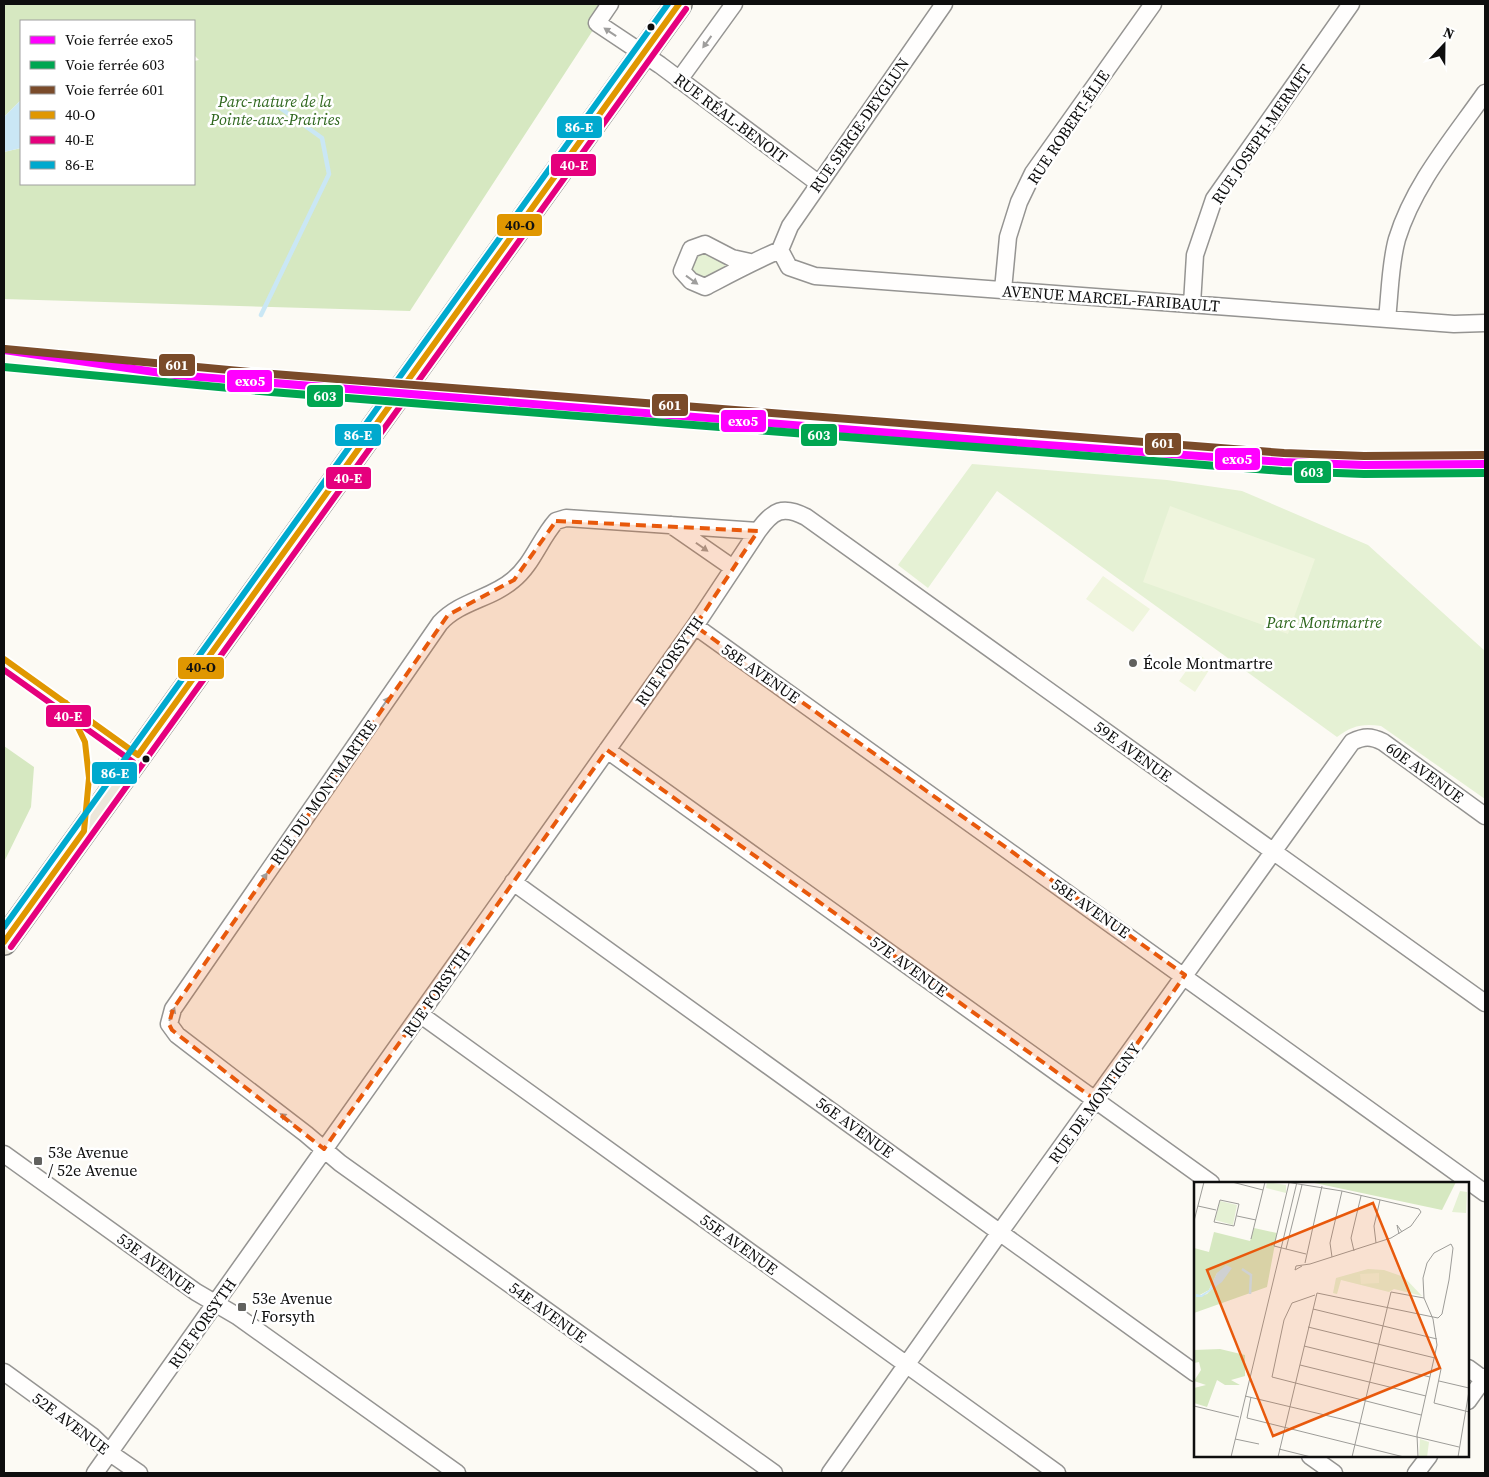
<svg xmlns="http://www.w3.org/2000/svg" width="1489" height="1477" font-family="'Source Serif 4',serif">
  <rect width="100%" height="100%" fill="#fcfaf4"/>
  <!-- green -->
  <path fill="#e5f1d4" d="M 699,252 L 715,254 L 729,270 L 700,280 L 690,269 Z
    M 972,464 L 1167,480 L 1242,491 L 1368,545 L 1485,651 L 1485,799 L 1381,726 C 1363,723 1351,726 1337,737 L 997,491 L 928,588 L 898,565 Z"/>
  <!-- forest -->
  <path fill="#d6e8c1" d="M 4,4 L 610,4 L 410,311 L 4,299 L 4,152 L 21,148 L 21,184 L 194,184 L 194,61 L 199,60 L 194,55 L 194,21 L 21,21 L 21,100 L 4,117 Z
    M 4,746 L 34,767 L 31,807 L 4,862 Z"/>
  <!-- pitch -->
  <path fill="#eff5dd" d="M 1170,506 L 1315,559 L 1288,634 L 1143,582 Z
    M 1103,576 L 1150,609 L 1133,632 L 1086,599 Z
    M 1198,654 L 1213,664 L 1195,692 L 1179,681 Z"/>
  <!-- water -->
  <path fill="#cae7f5" d="M 21,100 L 21,148 L 4,152 L 4,117 Z"/>
  <g fill="none" stroke-linecap="round" stroke-linejoin="round">
    <!-- stream -->
    <path stroke="#cae7f5" stroke-width="4.5" d="M 261,315 L 329,174 L 322,138 L 272,102"/>
    <defs>
      <path id="minor" d="M 610,4 L 597,23 L 660,65 L 818,183
        M 679,80 L 734,4
        M 780,250 L 790,226 L 944,4
        M 750,262 L 732,258 L 705,244 L 691,249 L 682,271 L 691,281 L 705,287 C 730,274 754,261 780,250 L 789,267 L 815,276 L 1454,324 L 1485,323
        M 1003,290 L 1008,237 L 1019,202 L 1033,173 L 1153,4
        M 1192,304 L 1195,255 L 1214,199 L 1351,4
        M 1387,319 C 1390,293 1390,264 1397,239 C 1414,184 1452,140 1485,93
        M 671,525 L 733,568
        M 758,531 L 566,518 L 556,521 C 540,539 532,565 513,580 C 491,599 460,601 440,623 L 173,1009 L 169,1024 L 177,1035 L 306,1134 L 340,1163 L 774,1473
        M 695,626 L 1485,1193
        M 607,750 L 1211,1183
        M 513,882 L 1195,1373
        M 421,1015 L 1057,1473
        M 4,1154 L 196,1292 L 237,1316 L 457,1473
        M 1468,1368 L 1483,1379
        M 4,1372 L 92,1436 L 110,1453 L 139,1473
        M 1468,1401 L 1485,1377
        M 1310,1456 L 1334,1473
        M 95,1473 L 695,626 L 758,531 C 773,510 783,505 806,517 L 1485,1003
        M 830,1473 L 1000,1232 L 1352,742 C 1364,736 1371,736 1383,742 L 1485,816
        M 1416,1473 L 1429,1456"/>
      <path id="primary" d="M 4,942 L 679,4"/>
    </defs>
    <!-- minor casing -->
    <use href="#minor" stroke="#959492" stroke-width="19"/>
    <!-- primary casing -->
    <use href="#primary" stroke="#82827f" stroke-width="28"/>
    <!-- minor -->
    <use href="#minor" stroke="#fffefd" stroke-width="16"/>
    <!-- primary -->
    <use href="#primary" stroke="#ece7da" stroke-width="25"/>
    <defs>
      <path id="bus-1" d="M 4,659 L 138,755 L 679,4
        M 4,942 L 84,831 L 89,778 L 85,742 L 66,703"/>
      <path id="bus-2" d="M 4,670 L 133,762
        M 11,947 L 686,9"/>
      <path id="bus-3" d="M 4,927 L 668,4"/>
    </defs>
    <!-- bus-1 casing -->
    <use href="#bus-1" stroke="#fff" stroke-width="10"/>
    <!-- bus-2 casing -->
    <use href="#bus-2" stroke="#fff" stroke-width="10"/>
    <!-- bus-3 casing -->
    <use href="#bus-3" stroke="#fff" stroke-width="10"/>
    <!-- bus-1 -->
    <use href="#bus-1" stroke="#e09701" stroke-width="6"/>
    <!-- bus-2 -->
    <use href="#bus-2" stroke="#e5007d" stroke-width="6"/>
    <!-- bus-3 -->
    <use href="#bus-3" stroke="#00a9ce" stroke-width="6"/>
    <defs>
      <path id="rail-1" d="M 4,350 L 175,375 L 992,441 L 1283,462 L 1364,465 L 1485,464"/>
      <path id="rail-2" d="M 4,367 L 271,392 L 1282,471 L 1364,474 L 1485,473"/>
      <path id="rail-3" d="M 5,349 L 273,374 L 1284,453 L 1364,456 L 1485,455"/>
    </defs>
    <!-- rail-1 casing -->
    <use href="#rail-1" stroke="#fff" stroke-width="11"/>
    <!-- rail-2 casing -->
    <use href="#rail-2" stroke="#fff" stroke-width="11"/>
    <!-- rail-3 casing -->
    <use href="#rail-3" stroke="#fff" stroke-width="11"/>
    <!-- rail-1 -->
    <use href="#rail-1" stroke="#f0f" stroke-width="8"/>
    <!-- rail-2 -->
    <use href="#rail-2" stroke="#00a651" stroke-width="8"/>
    <!-- rail-3 -->
    <use href="#rail-3" stroke="#7a4b2a" stroke-width="8"/>
  </g>
  <!-- one-way arrows -->
  <defs><path id="oneway-solid" d="M-6-.8H1V-3.2L6.5 0L1 3.2V.8H-6Z" transform="scale(1.25)"/></defs>
  <g fill="#9f9e9d">
    <use href="#oneway-solid" transform="translate(610 32) rotate(-146)"/>
    <use href="#oneway-solid" transform="translate(707 42) rotate(126)"/>
    <use href="#oneway-solid" transform="translate(692 280) rotate(36)"/>
    <use href="#oneway-solid" transform="translate(702 547) rotate(35)"/>
    <use href="#oneway-solid" transform="translate(385 703) rotate(-55)"/>
    <use href="#oneway-solid" transform="translate(263 879) rotate(-55)"/>
    <use href="#oneway-solid" transform="translate(172 1014) rotate(-68)"/>
    <use href="#oneway-solid" transform="translate(286 1118) rotate(-143)"/>
  </g>
  <!-- marked area -->
  <path fill="#e8590c" fill-opacity="0.2" stroke="#e8590c" stroke-width="4" stroke-dasharray="10 6" stroke-linejoin="round" d="M 556,521 L 758,531 L 695,626 L 1185,975 L 1097,1101 L 607,750 L 324,1149 L 172,1030 L 169,1024 L 173,1009 L 448,615 L 514,580 Z"/>
  <!-- markers -->
  <g fill="#0e0e0e" stroke="#fff" stroke-width="2">
    <circle cx="651" cy="27" r="4.5"/>
    <circle cx="146" cy="759" r="4.5"/>
  </g>
  <g fill="#61615e" stroke="#fff" stroke-width="2">
    <circle cx="1133" cy="663" r="5"/>
    <rect x="33" y="1156" width="10" height="10" rx="2.5"/>
    <rect x="237" y="1302" width="10" height="10" rx="2.5"/>
  </g>
  <g text-anchor="middle" dominant-baseline="central" stroke-width="5" stroke-linejoin="round" paint-order="stroke">
    <!-- park labels -->
    <g font-size="16" font-style="italic" fill="#2f671e" stroke="#fff">
      <text x="275" y="101">Parc-nature de la<tspan x="275" dy="18">Pointe-aux-Prairies</tspan></text>
      <text x="1324" y="622">Parc Montmartre</text>
    </g>
    <!-- street labels -->
    <g font-size="16" fill="#0e0e0e" stroke="#fff">
      <text transform="translate(731 118) rotate(37)">RUE RÉAL-BENOIT</text>
      <text transform="translate(859 125) rotate(-55)">RUE SERGE-DEYGLUN</text>
      <text transform="translate(1068 127) rotate(-56)">RUE ROBERT-ÉLIE</text>
      <text transform="translate(1261 134) rotate(-56)">RUE JOSEPH-MERMET</text>
      <text transform="translate(1111 298) rotate(4)">AVENUE MARCEL-FARIBAULT</text>
      <text transform="translate(669 661) rotate(-55)">RUE FORSYTH</text>
      <text transform="translate(761 673) rotate(35)">58E AVENUE</text>
      <text transform="translate(1133 751) rotate(36)">59E AVENUE</text>
      <text transform="translate(1425 772) rotate(36)">60E AVENUE</text>
      <text transform="translate(323 792) rotate(-55)">RUE DU MONTMARTRE</text>
      <text transform="translate(1091 908) rotate(35)">58E AVENUE</text>
      <text transform="translate(909 966) rotate(36)">57E AVENUE</text>
      <text transform="translate(436 992) rotate(-55)">RUE FORSYTH</text>
      <text transform="translate(1094 1103) rotate(-54)">RUE DE MONTIGNY</text>
      <text transform="translate(855 1127) rotate(36)">56E AVENUE</text>
      <text transform="translate(739 1244) rotate(36)">55E AVENUE</text>
      <text transform="translate(156 1263) rotate(36)">53E AVENUE</text>
      <text transform="translate(548 1312) rotate(36)">54E AVENUE</text>
      <text transform="translate(202 1323) rotate(-55)">RUE FORSYTH</text>
      <text transform="translate(71 1423) rotate(37)">52E AVENUE</text>
    </g>
    <!-- poi labels -->
    <g font-size="16" fill="#0e0e0e" stroke="#fff" text-anchor="start">
      <text x="1143" y="663">École Montmartre</text>
      <text x="48" y="1152">53e Avenue<tspan x="48" dy="18">/ 52e Avenue</tspan></text>
      <text x="252" y="1298">53e Avenue<tspan x="252" dy="18">/ Forsyth</tspan></text>
    </g>
  </g>
  <!-- overview -->
  <g transform="translate(1194 1182)">
    <rect width="275" height="275" fill="#fcfaf4"/>
    <path d="M 73,0 L 92,3 L 92,11 L 72,6 ZM 266,9 L 273,10 L 272,31 L 258,30 ZM 26,19 L 43,23 L 39,43 L 21,38 ZM 174,87 L 190,88 L 210,95 L 228,114 L 200,107 L 195,110 L 147,98 L 143,112 L 139,111 L 142,96 ZM 226,257 L 235,260 L 233,275 L 225,275 Z" fill="#e5f1d4"/>
    <path d="M 116,0 L 262,0 L 248,28 ZM 60,46 L 83,51 L 73,105 L 0,131 L 0,66 L 15,70 L 20,50 L 56,59 ZM 37,86 L 13,112 L 2,115 L 15,108 L 23,91 ZM 26,167 L 51,173 L 51,194 L 37,198 L 46,203 L 31,203 L 23,198 L 13,225 L 0,221 L 0,206 L 12,203 L 0,199 L 7,188 L 5,180 L 0,181 L 0,168 Z" fill="#d6e8c1" fill-rule="evenodd"/>
    <path d="M 185,91 L 185,101 L 167,102 L 166,92 Z" fill="#eff5dd"/>
    <path d="M 32,83 L 38,86 L 28,100 L 8,115 L 2,115 L 2,112 L 7,113 L 15,108 L 23,91 Z" fill="#cae7f5"/>
    <path fill="none" stroke="#cae7f5" stroke-width="2.5" d="M 48,87 L 57,93 L 56,112"/>
    <path fill="none" stroke="#9d9c98" stroke-width="1" d="M 38,0 L 69,8M 92,0 L 148,9 L 225,27 L 227,30 L 217,44 L 197,56 L 116,82 L 102,84 L 101,88 L 108,84M 95,1 L 80,64 L 112,72M 275,11 L 275,29M 26,18 L 45,22 L 40,44 L 20,40 ZM 4,24 L 22,28M 43,34 L 62,38M 0,39 L 10,0M 205,52 L 203,43 L 208,50M 57,57 L 71,0M 182,61 L 180,44 L 186,18M 92,67 L 108,3M 160,69 L 157,56 L 167,14M 138,75 L 136,61 L 148,9M 111,81 L 128,4M 121,113 L 98,121 L 90,138 L 78,195 L 227,233M 119,127 L 243,157M 114,145 L 241,176M 110,164 L 236,195M 106,183 L 232,214M 247,187 L 240,221 L 275,230M 245,199 L 275,206M 51,214 L 265,265M 57,215 L 53,236 L 210,275M 0,224 L 45,235M 41,257 L 65,262M 85,267 L 117,275M 37,275 L 103,0M 84,275 L 123,111 L 244,136 L 248,132 L 255,98 L 259,66 L 257,62 L 240,71 L 233,81 L 229,96 L 230,116M 158,275 L 197,110 L 230,116M 224,275 L 223,253 L 243,163 L 239,137 L 230,116M 264,275 L 275,209"/>
    <path fill="#e8590c" fill-opacity="0.15" stroke="#e8590c" stroke-width="2.5" d="M 179,21 L 246,186 L 79,254 L 13,88 Z"/>
    <rect width="275" height="275" fill="none" stroke="#0e0e0e" stroke-width="2.5"/>
  </g>
  <g stroke="#fff" stroke-width="2">
    <rect x="556" y="115" width="47" height="24" rx="5" fill="#00a9ce"/>
    <rect x="550" y="153" width="47" height="24" rx="5" fill="#e5007d"/>
    <rect x="496" y="213" width="47" height="24" rx="5" fill="#e09701"/>
    <rect x="158" y="353" width="38" height="24" rx="5" fill="#7a4b2a"/>
    <rect x="226" y="369" width="47" height="24" rx="5" fill="#f0f"/>
    <rect x="306" y="384" width="38" height="24" rx="5" fill="#00a651"/>
    <rect x="651" y="393" width="38" height="24" rx="5" fill="#7a4b2a"/>
    <rect x="720" y="409" width="47" height="24" rx="5" fill="#f0f"/>
    <rect x="800" y="423" width="38" height="24" rx="5" fill="#00a651"/>
    <rect x="334" y="423" width="48" height="24" rx="5" fill="#00a9ce"/>
    <rect x="1144" y="432" width="38" height="24" rx="5" fill="#7a4b2a"/>
    <rect x="1214" y="447" width="47" height="24" rx="5" fill="#f0f"/>
    <rect x="1293" y="460" width="39" height="24" rx="5" fill="#00a651"/>
    <rect x="325" y="466" width="47" height="24" rx="5" fill="#e5007d"/>
    <rect x="177" y="656" width="48" height="24" rx="5" fill="#e09701"/>
    <rect x="45" y="704" width="47" height="24" rx="5" fill="#e5007d"/>
    <rect x="91" y="761" width="47" height="24" rx="5" fill="#00a9ce"/>
  </g>
  <g font-size="14" text-anchor="middle" font-weight="bold" fill="#fff">
    <text x="579" y="132">86-E</text>
    <text x="574" y="170">40-E</text>
    <text x="177" y="370">601</text>
    <text x="250" y="386">exo5</text>
    <text x="325" y="401">603</text>
    <text x="670" y="410">601</text>
    <text x="743" y="426">exo5</text>
    <text x="819" y="440">603</text>
    <text x="358" y="440">86-E</text>
    <text x="1163" y="448">601</text>
    <text x="1237" y="464">exo5</text>
    <text x="1312" y="477">603</text>
    <text x="348" y="483">40-E</text>
    <text x="68" y="721">40-E</text>
    <text x="115" y="778">86-E</text>
  </g>
  <g font-size="14" text-anchor="middle" font-weight="bold" fill="#111">
    <text x="520" y="230">40-O</text>
    <text x="201" y="672">40-O</text>
  </g>
  <!-- border -->
  <rect width="1489" height="1477" fill="none" stroke="#0e0e0e" stroke-width="10"/>
  <!-- legend -->
  <rect x="20" y="20" width="175" height="165" fill="#ffffff" stroke="#9f9f9f"/>
  <rect x="30" y="36" width="25" height="8" fill="#ff00ff" stroke="#9f9f9f"/>
  <text x="65" y="45" font-size="15" fill="#0e0e0e">Voie ferrée exo5</text>
  <rect x="30" y="61" width="25" height="8" fill="#00a651" stroke="#9f9f9f"/>
  <text x="65" y="70" font-size="15" fill="#0e0e0e">Voie ferrée 603</text>
  <rect x="30" y="86" width="25" height="8" fill="#7a4b2a" stroke="#9f9f9f"/>
  <text x="65" y="95" font-size="15" fill="#0e0e0e">Voie ferrée 601</text>
  <rect x="30" y="111" width="25" height="8" fill="#e09701" stroke="#9f9f9f"/>
  <text x="65" y="120" font-size="15" fill="#0e0e0e">40-O</text>
  <rect x="30" y="136" width="25" height="8" fill="#e5007d" stroke="#9f9f9f"/>
  <text x="65" y="145" font-size="15" fill="#0e0e0e">40-E</text>
  <rect x="30" y="161" width="25" height="8" fill="#00a9ce" stroke="#9f9f9f"/>
  <text x="65" y="170" font-size="15" fill="#0e0e0e">86-E</text>
  <!-- north arrow -->
  <g transform="translate(1444 45) rotate(22)" stroke="#ffffff" stroke-width="4" paint-order="stroke">
  <path d="M0-4L9 19L0 12L-9 19Z" fill="#0e0e0e"/>
  <text y="-8" font-size="14" font-weight="bold" text-anchor="middle" fill="#0e0e0e">N</text>
  </g>
</svg>
